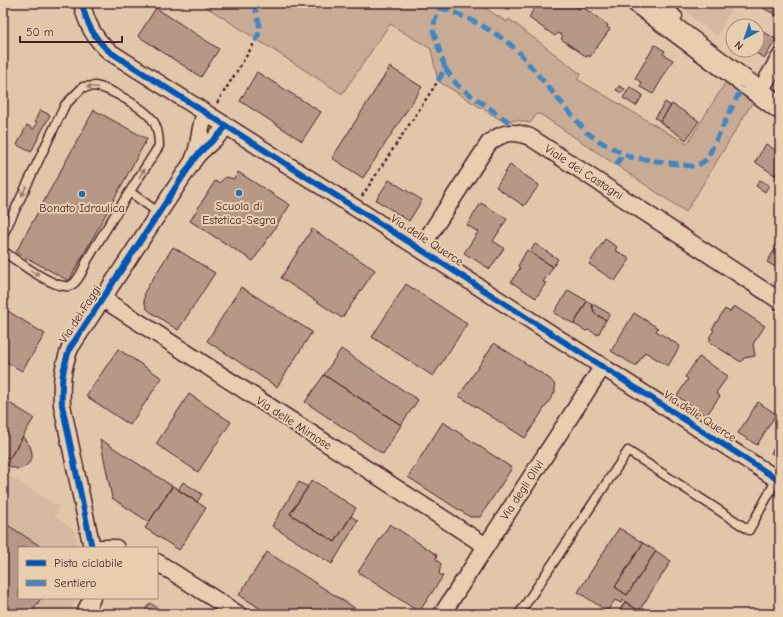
<svg xmlns="http://www.w3.org/2000/svg" width="783" height="617" font-family="'Comic Neue',sans-serif">
  <rect width="100%" height="100%" fill="#e1c7aa"/>
  <filter id="ink" filterUnits="userSpaceOnUse"><feTurbulence type="fractalNoise" baseFrequency=".025" numOctaves="2"/><feDisplacementMap in="SourceGraphic" scale="8" xChannelSelector="R" yChannelSelector="G"/><feConvolveMatrix kernelMatrix="1 2 1 2 8 2 1 2 1" color-interpolation-filters="sRGB"/></filter>
  <g filter="url(#ink)">
    <!-- built -->
    <path fill="#d4b9a0" d="M 677,3 L 735,3 L 717,36 L 698,22 Z
      M 3,472 L 60,507 L 55,516 L 74,530 L 79,548 L 19,548 L 19,598 L 77,598 L 68,614 L 3,614 Z"/>
    <!-- green -->
    <path fill="#c8ab94" stroke="#896560" d="M 200,3 L 464,3 L 472,8 L 477,3 L 507,22 L 509,19 L 581,74 L 577,79 L 687,144 L 727,80 L 754,100 L 686,212 L 540,114 L 537,114 L 530,123 L 516,120 L 504,122 L 438,81 L 431,49 L 390,24 L 342,94 Z"/>
    <!-- building -->
    <path fill="#b79887" stroke="#4a1f2b" d="M 500,3 L 513,3 L 508,11 L 498,6 Z
      M 538,3 L 576,3 L 578,4 L 576,7 L 579,9 L 581,6 L 608,25 L 607,27 L 610,29 L 590,57 L 588,55 L 587,57 L 561,39 L 563,36 L 558,33 L 555,36 L 529,18 L 531,16 L 530,15 Z
      M 765,3 L 780,3 L 780,17 L 763,8 Z
      M 156,8 L 219,49 L 201,77 L 138,36 Z
      M 760,30 L 776,39 L 765,58 L 750,50 L 757,50 L 757,35 Z
      M 655,45 L 665,51 L 663,54 L 673,60 L 653,94 L 640,87 L 642,83 L 635,78 Z
      M 390,67 L 422,87 L 363,178 L 332,158 Z
      M 257,72 L 321,112 L 302,141 L 240,101 Z
      M 619,86 L 625,89 L 622,93 L 616,90 Z
      M 630,87 L 643,95 L 636,106 L 623,98 Z
      M 665,102 L 671,106 L 660,121 L 655,118 Z
      M 672,104 L 699,121 L 686,140 L 660,122 Z
      M 40,110 L 50,115 L 31,152 L 17,145 L 27,125 L 34,129 L 37,122 L 35,121 Z
      M 94,110 L 147,139 L 69,281 L 16,252 Z
      M 766,144 L 780,153 L 780,166 L 775,175 L 755,162 Z
      M 510,165 L 539,185 L 524,206 L 496,187 Z
      M 780,166 L 780,178 L 775,175 Z
      M 238,172 L 290,205 L 253,261 L 190,221 L 215,181 L 219,183 L 226,177 L 234,179 Z
      M 389,180 L 422,200 L 409,221 L 376,200 Z
      M 760,180 L 769,185 L 765,192 L 756,186 Z
      M 481,203 L 507,219 L 493,241 L 504,248 L 490,269 L 464,253 L 478,232 L 467,225 Z
      M 312,229 L 375,270 L 342,318 L 281,278 Z
      M 605,239 L 617,247 L 615,250 L 630,259 L 615,281 L 589,264 Z
      M 780,241 L 780,270 L 767,262 Z
      M 535,244 L 558,259 L 553,267 L 530,252 Z
      M 173,247 L 215,273 L 178,330 L 152,313 L 147,309 L 144,301 L 145,291 Z
      M 527,250 L 553,267 L 543,282 L 546,283 L 536,298 L 511,282 L 520,268 L 518,266 Z
      M 406,284 L 467,324 L 433,376 L 372,337 Z
      M 241,287 L 312,332 L 277,387 L 207,341 Z
      M 568,290 L 587,301 L 574,324 L 554,313 Z
      M 587,301 L 591,303 L 595,314 L 606,320 L 598,335 L 589,330 L 586,331 L 574,324 Z
      M 591,303 L 610,314 L 606,320 L 595,314 Z
      M 734,306 L 765,326 L 753,344 L 755,356 L 744,358 L 741,362 L 709,342 L 711,339 L 709,338 L 714,330 L 712,329 L 725,309 L 730,312 Z
      M 3,308 L 45,334 L 22,371 L 3,360 Z
      M 634,313 L 658,328 L 656,331 L 680,346 L 668,366 L 645,352 L 636,366 L 611,351 Z
      M 494,343 L 550,379 L 555,385 L 555,392 L 525,438 L 459,396 Z
      M 118,349 L 162,378 L 130,425 L 86,396 Z
      M 341,349 L 418,400 L 401,425 L 324,375 Z
      M 699,357 L 728,376 L 716,393 L 720,396 L 706,416 L 677,396 L 688,379 L 685,377 Z
      M 324,375 L 401,425 L 383,454 L 305,402 Z
      M 189,394 L 231,422 L 198,472 L 156,444 Z
      M 3,399 L 34,418 L 9,459 L 3,456 Z
      M 758,402 L 776,414 L 757,445 L 738,433 Z
      M 443,422 L 512,468 L 480,517 L 470,517 L 408,477 Z
      M 23,437 L 30,446 L 32,453 L 32,458 L 29,463 L 24,467 L 18,469 L 11,467 L 3,462 L 3,456 L 9,459 Z
      M 780,438 L 780,459 L 771,453 Z
      M 100,439 L 172,486 L 149,522 L 112,498 Z
      M 312,480 L 356,508 L 335,542 L 290,514 Z
      M 183,482 L 202,494 L 197,502 L 178,490 Z
      M 299,482 L 308,487 L 290,514 L 335,542 L 351,516 L 358,521 L 332,564 L 272,526 Z
      M 173,486 L 206,508 L 179,550 L 145,528 Z
      M 3,522 L 43,548 L 19,548 L 19,598 L 41,598 L 31,614 L 3,614 Z
      M 390,524 L 437,555 L 436,559 L 441,564 L 439,574 L 443,576 L 419,612 L 358,572 Z
      M 619,528 L 643,543 L 615,587 L 627,595 L 656,551 L 671,561 L 639,611 L 623,600 L 621,603 L 615,600 L 607,611 L 578,592 Z
      M 643,543 L 656,551 L 627,595 L 615,587 Z
      M 267,552 L 364,614 L 269,614 L 239,595 Z
      M 625,602 L 639,611 L 637,614 L 617,614 Z
      M 150,603 L 167,614 L 142,614 Z"/>
    <g fill="none" stroke-linecap="round" stroke-linejoin="round">
      <defs>
        <path id="lane" d="M 665,3 L 678,16
          M 130,192 L 159,213
          M 3,235 L 65,105 L 83,87 C 87,87 91,86 95,86 C 110,88 143,108 152,119 C 158,127 159,137 159,146 C 135,184 110,221 88,259 C 84,267 78,284 69,286 C 53,289 16,260 3,251
          M 519,614 L 628,451 L 749,530 L 777,479"/>
        <path id="street" d="M 82,3 C 86,23 94,39 110,52 L 420,249 L 780,481
          M 759,93 L 780,57
          M 194,158 C 201,143 198,127 206,113
          M 420,249 L 489,143 C 503,132 513,130 530,137 L 780,301
          M 103,299 L 486,546
          M 92,548 L 62,405 C 61,383 62,369 70,348 L 195,158 C 204,146 218,139 226,126
          M 92,548 L 116,548
          M 157,562 L 238,614
          M 84,614 L 92,598
          M 442,614 L 603,366"/>
        <path id="secondary" d="M 639,3 L 780,108"/>
      </defs>
      <!-- lane casing -->
      <use href="#lane" stroke="#4a1f2b" stroke-width="11"/>
      <!-- street casing -->
      <use href="#street" stroke="#4a1f2b" stroke-width="19"/>
      <!-- secondary casing -->
      <use href="#secondary" stroke="#4a1f2b" stroke-width="25"/>
      <!-- path -->
      <path stroke="#4a1f2b" stroke-width="2.5" stroke-dasharray="3 3" stroke-linecap="butt" d="M 217,103 L 255,42
        M 362,196 L 438,81"/>
      <!-- lane -->
      <use href="#lane" stroke="#e7ceaf" stroke-width="8"/>
      <!-- street -->
      <use href="#street" stroke="#e7ceaf" stroke-width="16"/>
      <!-- secondary -->
      <use href="#secondary" stroke="#e7ceaf" stroke-width="22"/>
      <!-- quiet -->
      <path stroke="#4286c2" stroke-width="5" stroke-dasharray="10 5" stroke-linecap="butt" d="M 254,3 C 257,19 264,27 255,42
        M 426,3 C 460,13 492,28 518,51 L 586,132 L 601,142 L 630,157 L 690,166 C 697,166 701,164 707,159 L 742,87
        M 445,68 L 458,86 L 509,122
        M 438,81 L 445,68 L 433,30 L 435,20 L 440,7
        M 616,165 L 623,154"/>
      <defs>
        <path id="cycleway" d="M 82,3 C 86,23 94,39 110,52 L 420,249 L 780,481
          M 92,548 L 62,405 C 61,383 62,369 70,348 L 195,158 C 204,146 218,139 226,126"/>
      </defs>
      <!-- cycleway casing -->
      <use href="#cycleway" stroke="#e7ceaf" stroke-width="8"/>
      <!-- cycleway -->
      <use href="#cycleway" stroke="#0057b8" stroke-width="6"/>
    </g>
    <!-- one-way arrows -->
    <defs><path id="oneway-solid" d="M-6-.8H1V-3.2L6.5 0L1 3.2V.8H-6Z"/></defs>
    <g fill="#98766d">
      <use href="#oneway-solid" transform="translate(92 87) rotate(-178)"/>
      <use href="#oneway-solid" transform="translate(142 173) rotate(-58)"/>
      <use href="#oneway-solid" transform="translate(24 191) rotate(115)"/>
      <use href="#oneway-solid" transform="translate(35 273) rotate(32)"/>
    </g>
  </g>
  <!-- markers -->
  <g fill="#1f6fb2" stroke="#e7ceaf" stroke-width="1.5">
    <circle cx="239" cy="193" r="4"/>
    <circle cx="82" cy="194" r="4"/>
  </g>
  <g text-anchor="middle" dominant-baseline="central" stroke-width="4" stroke-linejoin="round" paint-order="stroke">
    <!-- street labels -->
    <g font-size="12" fill="#4a1f2b" stroke="#e7ceaf">
      <text transform="translate(584 172) rotate(33)">Viale dei Castagni</text>
      <text transform="translate(427 240) rotate(33)">Via delle Querce</text>
      <text transform="translate(80 314) rotate(-57)">Via dei Faggi</text>
      <text transform="translate(700 416) rotate(33)">Via delle Querce</text>
      <text transform="translate(294 423) rotate(33)">Via delle Mimose</text>
      <text transform="translate(522 490) rotate(-57)">Via degli Olivi</text>
    </g>
    <!-- poi labels -->
    <g font-size="12" fill="#4a1f2b" stroke="#e7ceaf">
      <text x="239" y="206">Scuola di<tspan x="239" dy="14">Estetica-Segra</tspan></text>
      <text x="82" y="208">Bonato Idraulica</text>
    </g>
  </g>
  <!-- margin -->
  <rect width="783" height="617" fill="none" stroke="#e7ceaf" stroke-width="16"/>
  <rect x="8" y="8" width="767" height="601" fill="none" stroke="#4a1f2b" stroke-width="1.5" filter="url(#ink)"/>
  <!-- legend -->
  <rect x="18" y="547" width="140" height="52" fill="#e7ceaf" stroke="#a8887a"/>
  <rect x="26" y="560" width="20" height="6" fill="#0057b8" stroke="#a8887a"/>
  <text x="54" y="567" font-size="12" fill="#4a1f2b">Pista ciclabile</text>
  <rect x="26" y="580" width="20" height="6" fill="#4286c2" stroke="#a8887a"/>
  <text x="54" y="587" font-size="12" fill="#4a1f2b">Sentiero</text>
  <!-- north arrow -->
  <g transform="translate(745 38) rotate(220)"><circle r="19" fill="#e7ceaf" stroke="#a8887a"/>
  <path d="M0-3L7 15L0 10L-7 15Z" fill="#1f6fb2"/>
  <text y="-6" font-size="11" font-weight="bold" text-anchor="middle" fill="#4a1f2b">N</text>
  </g>
  <!-- scale -->
  <path d="M20 36v6h102v-6" fill="none" stroke="#4a1f2b" stroke-width="2"/>
  <text x="26" y="36" font-size="12" fill="#4a1f2b" stroke="#e7ceaf" stroke-width="3" paint-order="stroke">50 m</text>
</svg>
